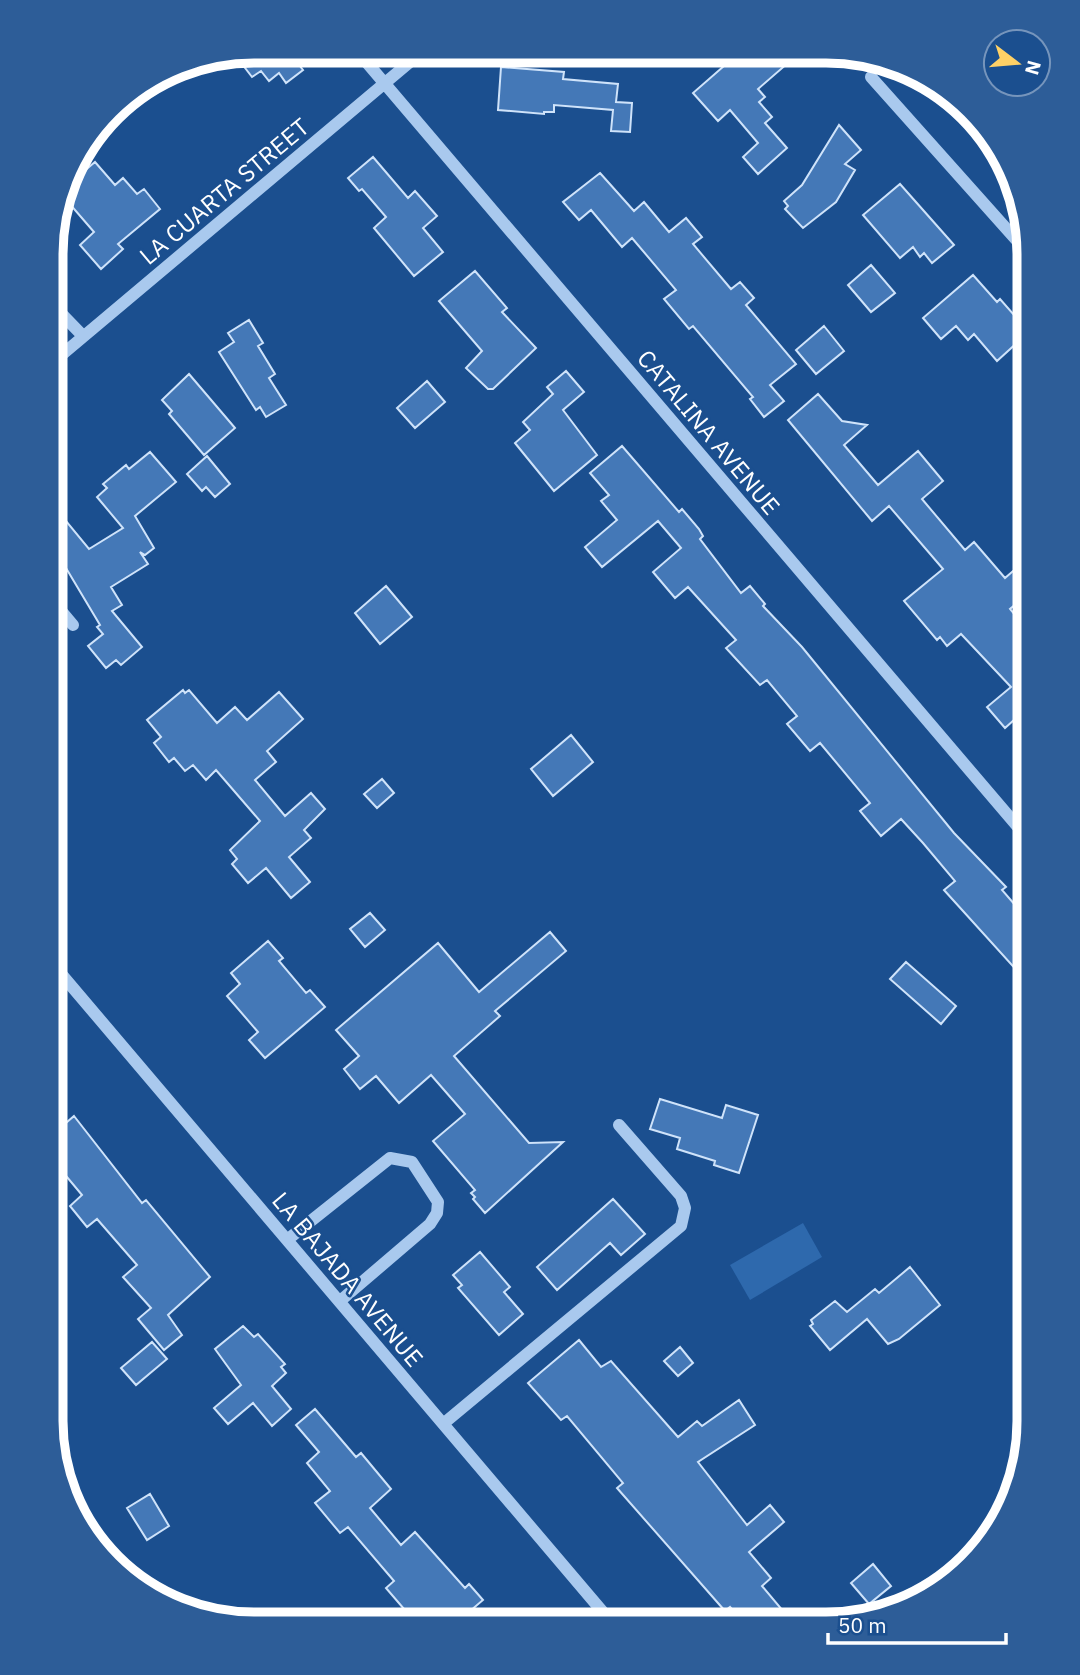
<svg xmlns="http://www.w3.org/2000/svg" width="1080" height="1675" font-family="'IBM Plex Sans',sans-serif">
  <rect width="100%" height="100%" fill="#1b4f8f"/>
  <!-- green -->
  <path fill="#2e69ad" d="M 803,1223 L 822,1257 L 750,1300 L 730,1265 Z"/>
  <!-- building -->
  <path fill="#4478b7" stroke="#cfe3fa" stroke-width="2" d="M 254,51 L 288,51 L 303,70 L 286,83 L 279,73 L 269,81 L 261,71 L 252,77 L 239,60 L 246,52 Z
    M 740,52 L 779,52 L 788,63 L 758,89 L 765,97 L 759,102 L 772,117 L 765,123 L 787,148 L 758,174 L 743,157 L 758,143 L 730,110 L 718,121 L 693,93 Z
    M 501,67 L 564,72 L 563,79 L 618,84 L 616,102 L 632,103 L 630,132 L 611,131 L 613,110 L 554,105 L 554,112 L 544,112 L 544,114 L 498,110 Z
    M 839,125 L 861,150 L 845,164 L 855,170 L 836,202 L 803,228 L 785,209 L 788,206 L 784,201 L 802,185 Z
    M 373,157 L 408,198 L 415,191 L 437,216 L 423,228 L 443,252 L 414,276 L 374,228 L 386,217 L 362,189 L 359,191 L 348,178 Z
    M 95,162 L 115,185 L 123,178 L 137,194 L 144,189 L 160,209 L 118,244 L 123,249 L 101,269 L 80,245 L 94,232 L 62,195 L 64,188 Z
    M 600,173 L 634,211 L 644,202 L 669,232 L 686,218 L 702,237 L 693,244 L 731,289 L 740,282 L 754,298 L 746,305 L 796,364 L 770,385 L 784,401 L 764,417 L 750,399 L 753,397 L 693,326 L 689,329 L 664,299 L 676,290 L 632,238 L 622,247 L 591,210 L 579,220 L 563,202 Z
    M 900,184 L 954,245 L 932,263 L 924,253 L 920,257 L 913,247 L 900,258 L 863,215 Z
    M 871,265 L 895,293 L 871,312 L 848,285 Z
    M 475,271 L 507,308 L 502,312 L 536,348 L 493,389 L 488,389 L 466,368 L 482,351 L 439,301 Z
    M 973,275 L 997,302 L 1000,299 L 1029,332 L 997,361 L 974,334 L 968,340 L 956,326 L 941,339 L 923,318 Z
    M 249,320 L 263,343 L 258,346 L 275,374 L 269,378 L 286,405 L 266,417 L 260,407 L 256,410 L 219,352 L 234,342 L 228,333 Z
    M 824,326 L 844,351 L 816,374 L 796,350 Z
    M 566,371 L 584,392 L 563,410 L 597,455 L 554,491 L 515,443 L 530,430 L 523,422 L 553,394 L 547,387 Z
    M 189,374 L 235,428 L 204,455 L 169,414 L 172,411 L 162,400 Z
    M 427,381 L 445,402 L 415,428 L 397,408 Z
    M 818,394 L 842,421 L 867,425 L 844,445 L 878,485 L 918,451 L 943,481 L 922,499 L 965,550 L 974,542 L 1005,578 L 1020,565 L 1029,576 L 1029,593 L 1010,609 L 1029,632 L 1029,709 L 1022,701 L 1018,704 L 1024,711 L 1005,728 L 987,707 L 1011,687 L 961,634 L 947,646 L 940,637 L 937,640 L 904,601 L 943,569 L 889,506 L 872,521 L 788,420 Z
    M 622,446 L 679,512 L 682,509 L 699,529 L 703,536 L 700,539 L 741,593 L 750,586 L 765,604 L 763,606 L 802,647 L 954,833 L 1006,887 L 1002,890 L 1029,921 L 1029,984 L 944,890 L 955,881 L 923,843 L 901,819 L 881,836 L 860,811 L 870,803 L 820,743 L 810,751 L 787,724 L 797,716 L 767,680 L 760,685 L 726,648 L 736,640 L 688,587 L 675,598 L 653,572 L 681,548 L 658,521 L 602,567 L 585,547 L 617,520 L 601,501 L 609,495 L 590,473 Z
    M 150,452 L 176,482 L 135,516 L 154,548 L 145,555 L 140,552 L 148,564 L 111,587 L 122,605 L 112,611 L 142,647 L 121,665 L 116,660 L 106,668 L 88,646 L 103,634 L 97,627 L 100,625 L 63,563 L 52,572 L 52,504 L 89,549 L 123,528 L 97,497 L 107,488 L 103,484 L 126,465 L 129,469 Z
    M 207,456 L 230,484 L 215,497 L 206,487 L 202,491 L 187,474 Z
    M 386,586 L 412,617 L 380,644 L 355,613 Z
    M 183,690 L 185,693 L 189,690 L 217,723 L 235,707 L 247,720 L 279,692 L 303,719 L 267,751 L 276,762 L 255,780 L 285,816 L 311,793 L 325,809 L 304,830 L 311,838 L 289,857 L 310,882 L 291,898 L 266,868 L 248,883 L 232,864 L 237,859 L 230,850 L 260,821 L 216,770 L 206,780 L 193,765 L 185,771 L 174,758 L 169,762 L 154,743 L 161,737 L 147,720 Z
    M 571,735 L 593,762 L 553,796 L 531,769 Z
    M 382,779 L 394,793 L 377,808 L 364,794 Z
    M 370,913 L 385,930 L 365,947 L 350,929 Z
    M 550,932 L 566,951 L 495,1011 L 500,1016 L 454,1056 L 529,1143 L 563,1142 L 485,1213 L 473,1199 L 475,1197 L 471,1193 L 475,1190 L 433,1141 L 465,1114 L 431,1075 L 399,1103 L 376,1076 L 360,1089 L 344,1069 L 359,1056 L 336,1030 L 438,943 L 479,992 Z
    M 268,941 L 283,958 L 279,961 L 306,993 L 310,990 L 325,1007 L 265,1058 L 249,1040 L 258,1032 L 227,996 L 240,984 L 231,973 Z
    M 906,962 L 956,1006 L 941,1024 L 890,979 Z
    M 660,1099 L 722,1118 L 726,1105 L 758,1115 L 739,1173 L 714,1165 L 715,1161 L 677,1149 L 680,1138 L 650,1129 Z
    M 74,1116 L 142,1203 L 146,1200 L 210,1277 L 168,1315 L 182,1335 L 164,1350 L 138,1319 L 151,1308 L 123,1277 L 137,1265 L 97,1219 L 87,1227 L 70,1206 L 82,1195 L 51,1158 L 51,1136 Z
    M 613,1199 L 645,1234 L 621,1255 L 610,1243 L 557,1290 L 537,1267 Z
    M 480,1252 L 510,1287 L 504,1292 L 523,1314 L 499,1335 L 458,1288 L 462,1285 L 453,1275 Z
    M 910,1267 L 940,1305 L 899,1339 L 888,1344 L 867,1319 L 830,1350 L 810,1326 L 813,1324 L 811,1320 L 835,1301 L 847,1312 L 875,1289 L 879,1293 Z
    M 243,1326 L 254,1337 L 258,1334 L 285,1364 L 281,1367 L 286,1373 L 272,1386 L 291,1409 L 272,1426 L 253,1403 L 228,1424 L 214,1408 L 241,1385 L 215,1349 Z
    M 579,1340 L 601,1367 L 611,1361 L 678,1437 L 697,1421 L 702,1426 L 739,1400 L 755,1425 L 698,1462 L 747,1525 L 770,1505 L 784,1522 L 749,1552 L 771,1578 L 762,1586 L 794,1624 L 745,1624 L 730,1607 L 725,1611 L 617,1488 L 623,1483 L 567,1416 L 561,1420 L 528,1383 Z
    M 152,1342 L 167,1359 L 136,1385 L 121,1368 Z
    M 680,1347 L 693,1363 L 678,1376 L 664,1361 Z
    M 315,1409 L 356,1457 L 361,1453 L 391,1489 L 370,1508 L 401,1545 L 415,1532 L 465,1588 L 469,1584 L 483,1600 L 456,1623 L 416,1623 L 386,1588 L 394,1581 L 348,1527 L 340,1533 L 315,1503 L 330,1491 L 307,1463 L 319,1452 L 296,1425 Z
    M 150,1494 L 169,1526 L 147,1540 L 127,1508 Z
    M 873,1564 L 891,1586 L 869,1604 L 851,1583 Z"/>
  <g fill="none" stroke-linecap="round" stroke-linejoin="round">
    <!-- minor -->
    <path stroke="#a9c9ee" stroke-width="12" d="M 357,51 L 1029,840
      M 871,77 L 1029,254
      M 52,304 L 83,336
      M 52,363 L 423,51
      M 52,600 L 73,625
      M 51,962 L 613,1624
      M 287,1240 L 390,1158 L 412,1162 L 438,1202 L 437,1213 L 430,1224 L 340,1301
      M 443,1424 L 681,1226 L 685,1208 L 681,1196 L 619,1125"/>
  </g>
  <g text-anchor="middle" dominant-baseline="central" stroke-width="5" stroke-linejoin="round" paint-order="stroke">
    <!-- street labels -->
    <g font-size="24" fill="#fff" stroke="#1b4f8f">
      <text transform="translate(224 191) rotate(-40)">LA CUARTA STREET</text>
      <text transform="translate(709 432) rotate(50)">CATALINA AVENUE</text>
      <text transform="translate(348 1279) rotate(50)">LA BAJADA AVENUE</text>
    </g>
  </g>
  <!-- crop -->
  <path d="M0 0H1080V1675H0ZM254 63H826A191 191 0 0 1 1017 254V1421A191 191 0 0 1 826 1612H254A191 191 0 0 1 63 1421V254A191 191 0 0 1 254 63Z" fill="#2d5d98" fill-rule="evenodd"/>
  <path fill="none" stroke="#fff" stroke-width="9" d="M254 63H826A191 191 0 0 1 1017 254V1421A191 191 0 0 1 826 1612H254A191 191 0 0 1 63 1421V254A191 191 0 0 1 254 63Z"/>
  <!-- north arrow -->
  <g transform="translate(1017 63) rotate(106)"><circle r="33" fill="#1b4f8f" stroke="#7695bc" stroke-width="2"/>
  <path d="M0-5L12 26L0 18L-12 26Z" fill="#ffd166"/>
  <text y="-10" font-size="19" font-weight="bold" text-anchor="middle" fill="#ffffff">N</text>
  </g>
  <!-- scale -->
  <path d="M828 1633v10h178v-10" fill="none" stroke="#ffffff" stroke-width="3.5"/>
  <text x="838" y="1633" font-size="21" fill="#ffffff" stroke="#1b4f8f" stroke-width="5" paint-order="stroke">50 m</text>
</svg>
